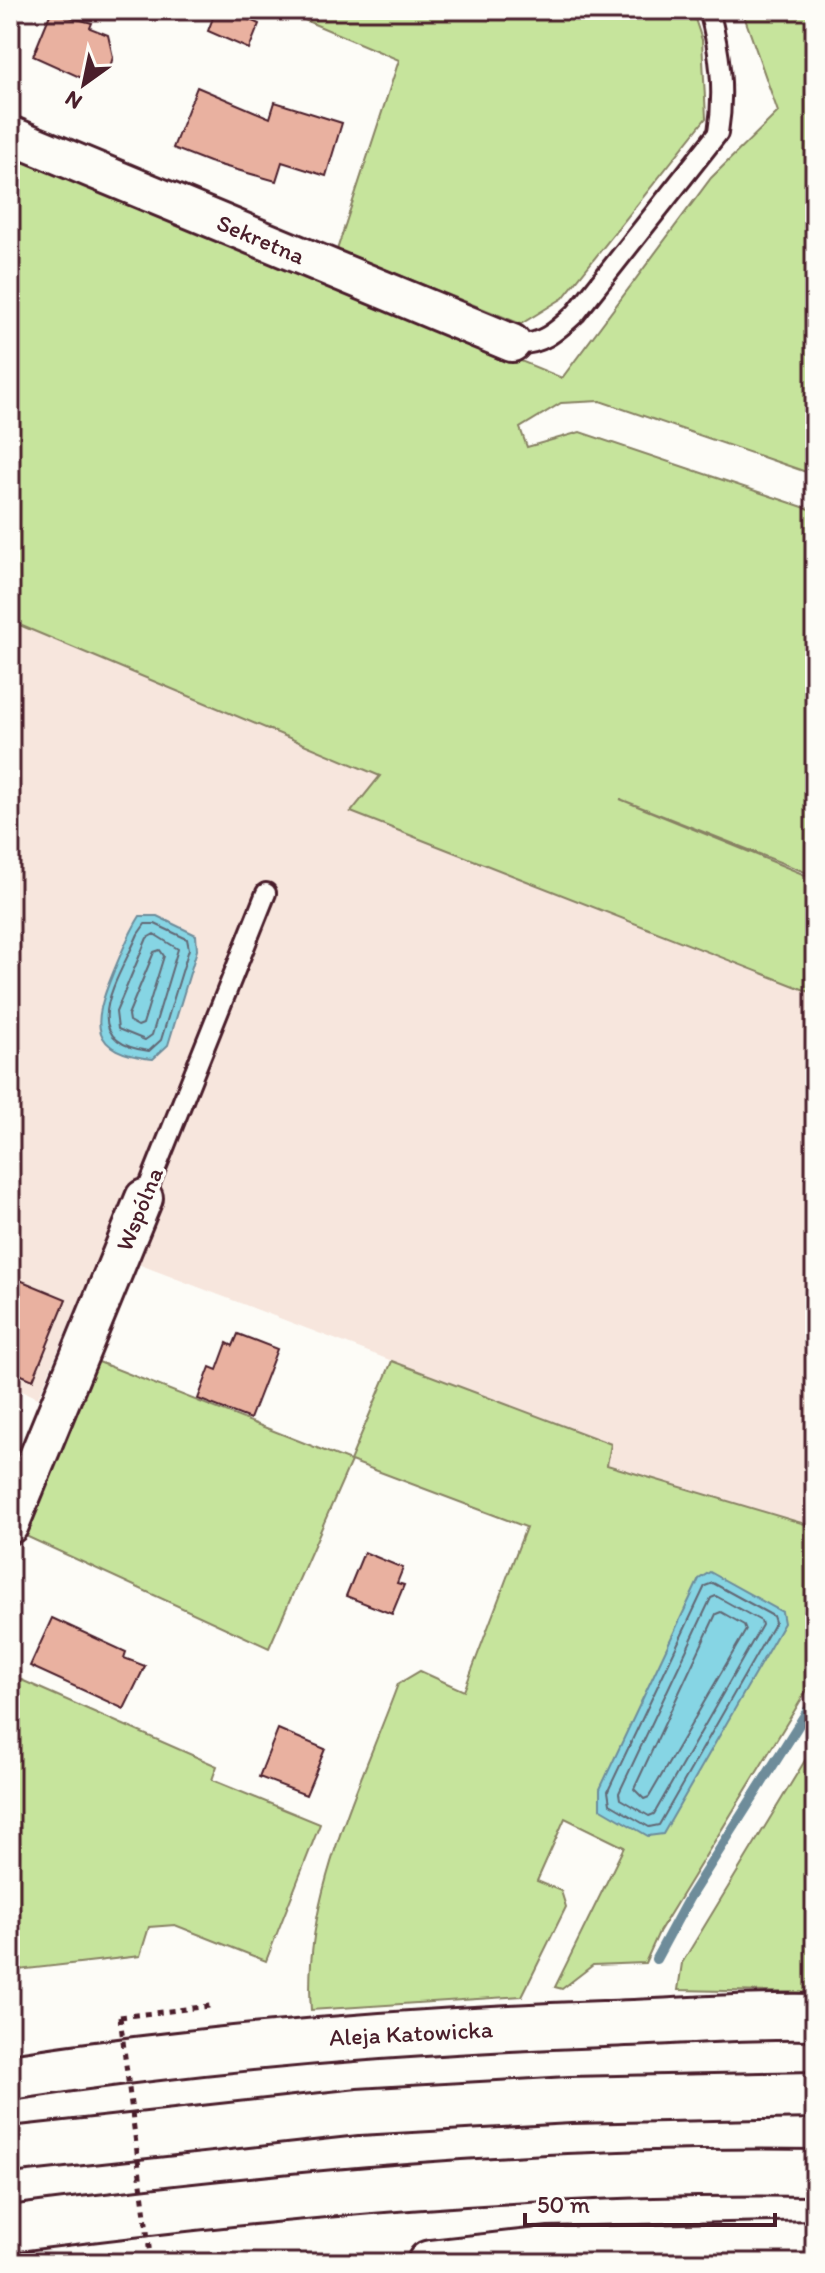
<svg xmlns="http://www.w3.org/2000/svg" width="825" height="2273" font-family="Itim,sans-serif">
  <rect width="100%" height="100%" fill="#fdfcf7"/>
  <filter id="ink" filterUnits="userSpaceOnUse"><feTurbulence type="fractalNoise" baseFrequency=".0125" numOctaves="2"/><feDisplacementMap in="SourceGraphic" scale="16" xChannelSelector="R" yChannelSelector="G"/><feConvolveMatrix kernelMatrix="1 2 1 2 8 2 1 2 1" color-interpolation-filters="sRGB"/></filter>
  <g filter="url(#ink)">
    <!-- built -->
    <path fill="#f7e6dd" d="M 10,621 L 381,776 L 352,812 L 815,994 L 815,1527 L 607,1465 L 610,1444 L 101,1250 L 38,1398 L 10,1386 Z"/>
    <!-- green -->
    <path fill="#c6e49c" stroke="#888264" stroke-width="2" d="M 281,10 L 692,10 L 702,40 L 706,118 L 563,298 L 521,324 L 337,250 L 399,60 Z
      M 742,10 L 815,10 L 815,475 L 600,401 L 561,403 L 520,428 L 527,447 L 580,432 L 815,511 L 815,876 L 620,799 L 815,879 L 815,994 L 351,812 L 380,776 L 10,621 L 10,150 L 562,378 L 711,178 L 778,112 Z
      M 86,1357 L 350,1461 L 392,1361 L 611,1444 L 607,1465 L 815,1527 L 815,1677 L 659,1932 L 645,1963 L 593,1965 L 562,1989 L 555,1987 L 624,1847 L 565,1818 L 537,1881 L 561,1891 L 566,1907 L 522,1996 L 311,2010 C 302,1899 360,1787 398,1684 L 420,1671 L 464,1691 L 526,1527 L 351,1461 L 269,1648 L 17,1532 Z
      M 10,1675 L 217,1766 L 212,1780 L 320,1824 L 266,1961 L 175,1925 L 149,1927 L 140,1956 L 10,1971 Z
      M 815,1744 L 815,1993 L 678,1990 L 682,1963 Z"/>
    <!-- water -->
    <path fill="#86d5e4" stroke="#6e8c9a" stroke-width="2" d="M 140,916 L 157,916 L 196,935 L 197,950 L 168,1045 L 153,1059 C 88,1052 92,1024 113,973 C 121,953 129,933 140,916 Z
      M 710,1572 L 782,1612 L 784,1623 L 663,1834 L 648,1836 L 600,1808 L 600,1789 L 699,1579 Z"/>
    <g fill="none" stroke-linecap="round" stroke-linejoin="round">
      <!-- shore -->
      <path stroke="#626875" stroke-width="2" d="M 155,924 L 187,939 L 189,949 L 161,1040 L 149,1051 C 72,1042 120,977 138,934 L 145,924 Z
        M 154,934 L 178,949 L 152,1035 L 145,1040 L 118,1029 L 116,1012 L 147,938 Z
        M 160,950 L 164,956 L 143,1024 L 138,1026 L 129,1021 L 128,1015 L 154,952 Z
        M 713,1583 L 773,1616 L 775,1622 L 659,1825 L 649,1827 L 610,1804 L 608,1791 L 705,1586 Z
        M 716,1596 L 761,1621 L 762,1625 L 654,1814 L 649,1816 L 620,1799 L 619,1793 L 711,1598 Z
        M 721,1612 L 744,1625 L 746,1630 L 649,1797 L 644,1799 L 634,1789 L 716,1614 Z"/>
      <!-- stream -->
      <path stroke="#6e8c9a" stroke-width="10" d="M 656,1959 L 689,1898 L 815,1699"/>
    </g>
    <!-- building -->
    <path fill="#e9b1a0" stroke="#4a1f2b" stroke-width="2" d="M 216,10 L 228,10 L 259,24 L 249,49 L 208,31 Z
      M 51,12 L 92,23 L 90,28 L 108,35 L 113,57 L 110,67 L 86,80 L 33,56 Z
      M 197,87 L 270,118 L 275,102 L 342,123 L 326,176 L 282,162 L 276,181 L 209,162 L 173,148 Z
      M 10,1276 L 66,1299 L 33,1380 L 10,1370 Z
      M 238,1334 L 277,1349 L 250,1419 L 198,1399 L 210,1367 L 217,1370 L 227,1343 L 233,1346 Z
      M 364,1552 L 403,1568 L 397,1583 L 404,1585 L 392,1614 L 346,1596 Z
      M 52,1618 L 126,1652 L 124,1658 L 145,1666 L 124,1709 L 30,1666 Z
      M 278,1729 L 325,1749 L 306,1795 L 259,1777 Z"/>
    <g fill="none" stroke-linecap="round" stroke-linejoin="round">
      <defs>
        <path id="service" d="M 512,343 C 539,348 557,331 576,313 L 718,133 C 725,90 720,52 709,10
          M 144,1198 L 266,893"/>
        <path id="minor" d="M 10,135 L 512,343
          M 10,1525 L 144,1198"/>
        <path id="tertiary" d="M 10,2077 C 209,2047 402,2031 603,2024 C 673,2022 745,2015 815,2017
          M 430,2263 L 548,2250 L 815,2244"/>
        <path id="motorway" d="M 10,2150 L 358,2112 L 570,2100 L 815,2095
          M 10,2229 C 276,2195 546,2169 815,2173"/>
      </defs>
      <!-- service casing -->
      <use href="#service" stroke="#4a1f2b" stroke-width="24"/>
      <!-- minor casing -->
      <use href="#minor" stroke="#4a1f2b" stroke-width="42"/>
      <!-- tertiary casing -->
      <use href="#tertiary" stroke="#4a1f2b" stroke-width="50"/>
      <!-- motorway casing -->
      <use href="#motorway" stroke="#4a1f2b" stroke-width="50"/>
      <!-- path -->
      <path stroke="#4a1f2b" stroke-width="5" stroke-dasharray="6 6" stroke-linecap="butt" d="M 120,2017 L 210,2006"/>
      <!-- service -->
      <use href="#service" stroke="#fdfcf7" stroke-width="18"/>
      <!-- minor -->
      <use href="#minor" stroke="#fdfcf7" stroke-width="36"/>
      <!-- tertiary -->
      <use href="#tertiary" stroke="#fdfcf7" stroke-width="44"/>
      <!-- motorway -->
      <use href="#motorway" stroke="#fdfcf7" stroke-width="44"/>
      <!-- path-bridge -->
      <path stroke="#4a1f2b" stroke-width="5" stroke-dasharray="6 6" stroke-linecap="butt" d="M 120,2017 L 151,2263"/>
    </g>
  </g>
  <g text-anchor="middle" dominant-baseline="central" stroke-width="7" stroke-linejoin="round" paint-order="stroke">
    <!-- street labels -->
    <g font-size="24" fill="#4a1f2b" stroke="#fdfcf7">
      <text transform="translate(261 239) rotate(23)">Sekretna</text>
      <text transform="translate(139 1209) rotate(-68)">Wspólna</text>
      <text transform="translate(411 2033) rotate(-3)">Aleja Katowicka</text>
    </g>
  </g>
  <!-- margin -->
  <rect width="825" height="2273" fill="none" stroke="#fdfcf7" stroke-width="40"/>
  <rect x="20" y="20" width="785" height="2233" fill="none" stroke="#4a1f2b" stroke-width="3" filter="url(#ink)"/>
  <!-- north arrow -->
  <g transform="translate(84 84) rotate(213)" stroke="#fdfcf7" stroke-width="6" paint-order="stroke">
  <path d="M0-6L14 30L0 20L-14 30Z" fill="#4a1f2b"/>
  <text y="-12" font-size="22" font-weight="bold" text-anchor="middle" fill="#4a1f2b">N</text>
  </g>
  <!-- scale -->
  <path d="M525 2213v12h250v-12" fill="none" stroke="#4a1f2b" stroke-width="4"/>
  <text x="537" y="2213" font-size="24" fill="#4a1f2b" stroke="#fdfcf7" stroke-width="6" paint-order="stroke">50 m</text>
</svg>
